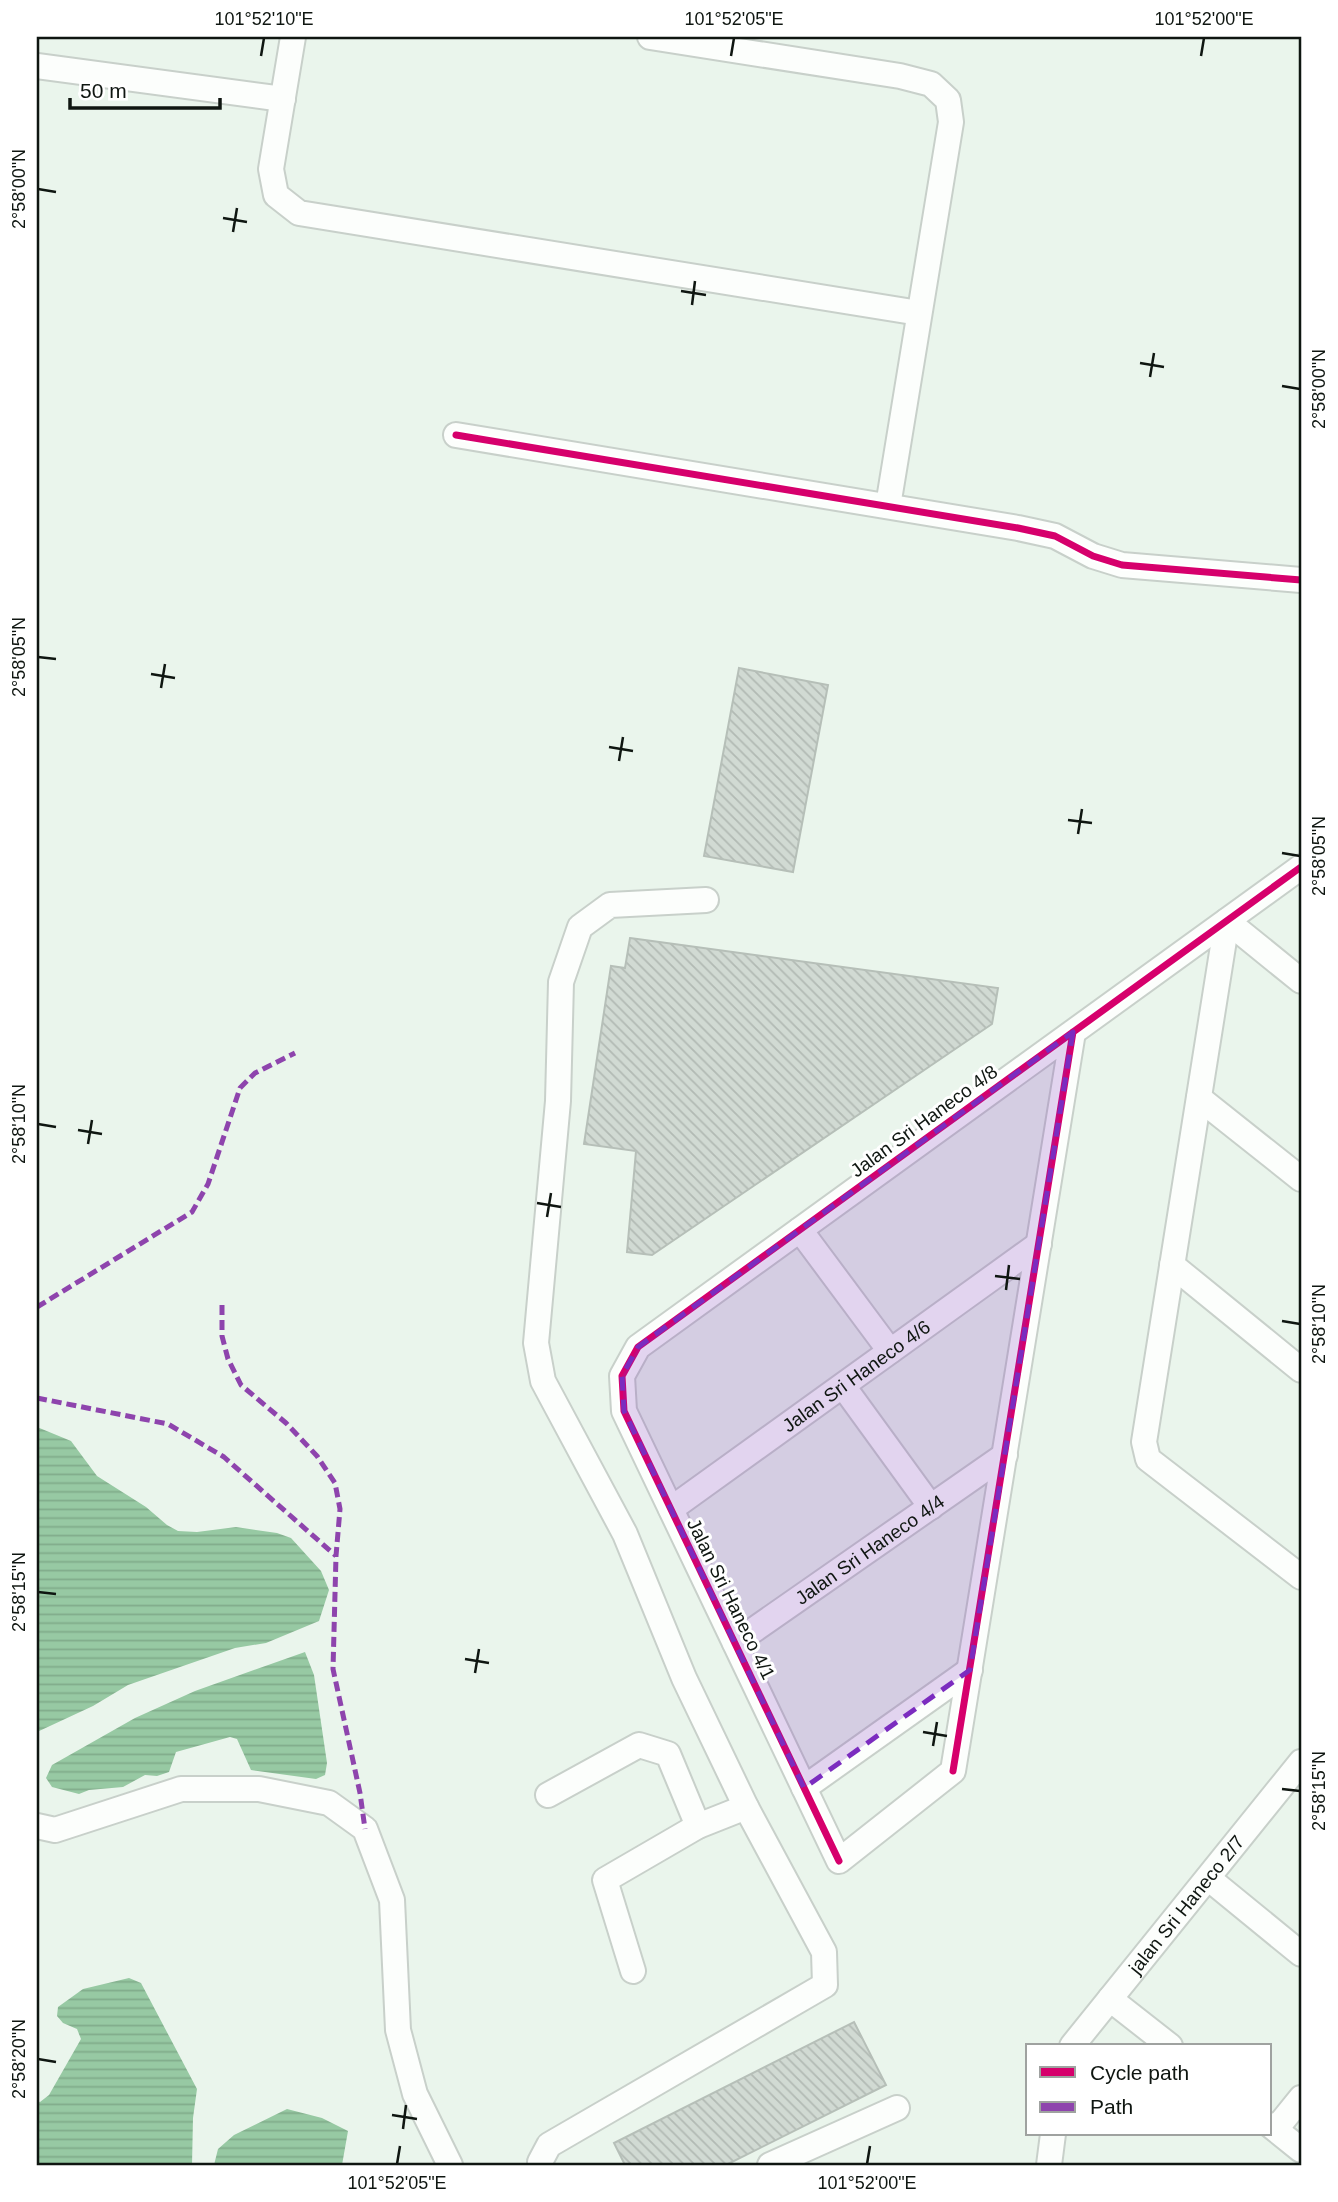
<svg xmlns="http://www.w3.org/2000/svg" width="1338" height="2202" font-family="Arial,sans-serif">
  <defs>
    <pattern id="water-rules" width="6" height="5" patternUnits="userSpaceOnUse" patternTransform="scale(1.75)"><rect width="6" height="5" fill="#97c9a3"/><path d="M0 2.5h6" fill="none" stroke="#81ac8b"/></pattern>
    <pattern id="building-back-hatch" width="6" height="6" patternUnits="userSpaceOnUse" patternTransform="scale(1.75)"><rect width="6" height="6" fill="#d1dad3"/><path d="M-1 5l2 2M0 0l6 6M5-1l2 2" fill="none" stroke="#b2bab4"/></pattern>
  </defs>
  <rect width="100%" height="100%" fill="#eaf5ec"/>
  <!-- water -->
  <path fill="url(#water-rules)" d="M 37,1427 L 71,1441 L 97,1476 L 146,1507 L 167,1525 L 178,1531 L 197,1532 L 236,1527 L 277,1533 L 291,1538 L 321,1571 L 329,1590 L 319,1621 L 266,1643 L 235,1648 L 128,1685 L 93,1706 L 37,1732 Z
    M 305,1652 L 314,1675 L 327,1763 L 325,1775 L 316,1779 L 251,1770 L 237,1739 L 230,1737 L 176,1752 L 169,1772 L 157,1776 L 145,1775 L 123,1787 L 89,1790 L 79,1794 L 52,1787 L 46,1778 L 52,1765 L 135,1718 L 195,1691 Z
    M 129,1978 L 141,1983 L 197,2089 L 193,2118 L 192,2165 L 37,2165 L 37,2101 L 40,2102 L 49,2095 L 81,2039 L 77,2029 L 63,2023 L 57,2016 L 58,2007 L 83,1989 Z
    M 287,2109 L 322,2118 L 348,2131 L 342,2165 L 214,2165 L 218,2149 L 234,2135 Z"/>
  <!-- building -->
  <path fill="url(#building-back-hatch)" stroke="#b6bfb8" stroke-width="2" d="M 739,668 L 828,685 L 793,872 L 704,856 Z
    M 630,938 L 998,988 L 992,1024 L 652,1255 L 627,1252 L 636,1151 L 584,1144 L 611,966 L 625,968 Z
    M 854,2022 L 886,2085 L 726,2165 L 625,2165 L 614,2143 Z"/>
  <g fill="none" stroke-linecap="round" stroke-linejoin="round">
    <defs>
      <g id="minor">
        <path d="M 293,37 L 271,169 L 276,195 L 299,213 L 919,313"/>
        <path d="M 650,37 L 900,76 L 931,84 L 948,100 L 951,122 L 888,506"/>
        <path d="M 37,66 L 283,99"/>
        <path d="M 456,435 L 1018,528 L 1055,536 L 1093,556 L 1122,565 L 1301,580"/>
        <path d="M 1227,921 L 1144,1442 L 1148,1459 L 1301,1577"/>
        <path d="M 1227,921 L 1301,981"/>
        <path d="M 1073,1032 L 953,1771 L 839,1861 L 624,1411 L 622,1376 L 638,1347 L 1301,867"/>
        <path d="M 1199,1098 L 1301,1179"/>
        <path d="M 800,1230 L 890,1351"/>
        <path d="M 1172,1265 L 1301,1370"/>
        <path d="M 843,1386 L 931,1507"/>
        <path id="s1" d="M 671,1509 L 1039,1244"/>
        <path id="s2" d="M 735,1643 L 1005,1455"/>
        <path d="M 804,1788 L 970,1670"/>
        <path d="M 548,1795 L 639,1745 L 668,1754 L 698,1826"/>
        <path d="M 37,1826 L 55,1830 L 181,1789 L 259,1789 L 329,1803 L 365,1829 L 392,1900 L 398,2030 L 415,2094 L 450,2165"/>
        <path d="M 1208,1878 L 1301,1954"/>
        <path d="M 633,1971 L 605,1880 L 698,1826 L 746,1807"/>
        <path d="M 1110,1999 L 1170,2046"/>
        <path id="s3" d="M 1072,2046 L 1301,1762"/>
        <path d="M 1270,2125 L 1301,2150"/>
        <path d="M 1276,2129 L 1301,2098"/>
        <path d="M 541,2165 L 540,2162 L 549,2145 L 825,1985 L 824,1952 L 746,1807 L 684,1678 L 625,1534 L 543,1381 L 536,1343 L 558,1101 L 561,982 L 580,927 L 610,905 L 706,900"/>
        <path d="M 770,2165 L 897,2108"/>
        <path d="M 1049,2165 L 1053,2134"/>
      </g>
    </defs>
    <!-- minor casing -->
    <use href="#minor" stroke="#c8d0ca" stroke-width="28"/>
    <!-- minor -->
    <use href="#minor" stroke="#fcfefc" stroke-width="24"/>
    <!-- quiet -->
    <path stroke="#8e44ad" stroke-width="5" stroke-dasharray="10 5" stroke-linecap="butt" d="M 222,1305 L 222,1336 L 228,1359 L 241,1385 L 286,1423 L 317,1456 L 335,1483 L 340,1509 L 336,1556 L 333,1669 L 360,1793 L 365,1829
      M 37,1307 L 192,1212 L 208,1184 L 240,1088 L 255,1073 L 295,1053
      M 37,1398 L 168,1424 L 224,1457 L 336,1556"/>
    <defs>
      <path id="cycleway" d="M 456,435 L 1018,528 L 1055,536 L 1093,556 L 1122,565 L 1301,580
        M 953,1771 L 1073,1032
        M 839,1861 L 624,1411 L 622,1376 L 638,1347 L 1301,867"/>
    </defs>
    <!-- cycleway casing -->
    <use href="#cycleway" stroke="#fff" stroke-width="11"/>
    <!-- cycleway -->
    <use href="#cycleway" stroke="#d6006c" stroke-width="7"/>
  </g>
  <!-- marked area -->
  <path fill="#7b2cbf" fill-opacity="0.2" stroke="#7b2cbf" stroke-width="5" stroke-dasharray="14 9" stroke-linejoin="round" d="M 1073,1032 L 970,1670 L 804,1788 L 624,1411 L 622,1376 L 638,1347 Z"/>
  <!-- ticks -->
  <path fill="none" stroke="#0f1611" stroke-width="2.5" d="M 261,56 L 264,38M 731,56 L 734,38M 1201,56 L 1204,38M 38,189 L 56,192M 223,218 L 247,222M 233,232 L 237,208M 681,291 L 706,295M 692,305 L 695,281M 1140,363 L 1164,367M 1150,377 L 1154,353M 1282,386 L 1300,389M 38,657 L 56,659M 151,674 L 175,678M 161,688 L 165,664M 609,747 L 633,751M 619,761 L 623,737M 1068,820 L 1092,823M 1078,834 L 1082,809M 1282,853 L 1300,856M 38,1124 L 56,1127M 78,1130 L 102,1134M 88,1144 L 92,1120M 537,1203 L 561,1207M 547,1217 L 551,1193M 995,1276 L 1020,1279M 1006,1290 L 1009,1265M 1282,1321 L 1300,1324M 38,1592 L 56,1594M 465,1659 L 489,1663M 475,1673 L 479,1649M 923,1732 L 947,1736M 933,1746 L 937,1722M 1282,1789 L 1300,1791M 38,2059 L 56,2062M 392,2115 L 417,2119M 403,2129 L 406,2105M 397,2164 L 400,2146M 867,2164 L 870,2146"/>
  <g text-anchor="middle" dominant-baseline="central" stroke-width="6" stroke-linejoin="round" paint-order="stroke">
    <!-- street labels -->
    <g font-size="19" fill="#0f1611" stroke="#fff">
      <text transform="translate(924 1121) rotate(-36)">Jalan Sri Haneco 4/8</text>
      <text stroke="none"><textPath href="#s1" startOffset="228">Jalan Sri Haneco 4/6</textPath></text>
      <text stroke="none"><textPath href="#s2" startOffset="164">Jalan Sri Haneco 4/4</textPath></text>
      <text transform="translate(731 1599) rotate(64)">Jalan Sri Haneco 4/1</text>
      <text stroke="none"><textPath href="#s3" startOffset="182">jalan Sri Haneco 2/7</textPath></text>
    </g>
  </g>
  <!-- border -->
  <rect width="1338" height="2202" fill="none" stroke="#ffffff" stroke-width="77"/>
  <!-- legend -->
  <rect x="1026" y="2044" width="245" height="91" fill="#ffffff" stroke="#9fa2a0" stroke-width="2"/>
  <rect x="1040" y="2067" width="35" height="10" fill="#d6006c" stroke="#9fa2a0" stroke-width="2"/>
  <text x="1090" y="2080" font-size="21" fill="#0f1611">Cycle path</text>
  <rect x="1040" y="2102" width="35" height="10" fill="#8e44ad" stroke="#9fa2a0" stroke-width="2"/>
  <text x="1090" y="2114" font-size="21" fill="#0f1611">Path</text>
  <!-- scale -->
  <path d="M70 98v10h150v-10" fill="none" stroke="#0f1611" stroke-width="3.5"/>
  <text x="80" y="98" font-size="21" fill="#0f1611" stroke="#ffffff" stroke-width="5" paint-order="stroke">50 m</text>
  <rect x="38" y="38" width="1262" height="2126" fill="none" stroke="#0f1611" stroke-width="2.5"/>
  <g font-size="18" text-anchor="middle" fill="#0f1611">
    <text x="264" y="25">101°52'10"E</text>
    <text x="734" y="25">101°52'05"E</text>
    <text x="1204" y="25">101°52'00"E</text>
    <text transform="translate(19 189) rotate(-90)" y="6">2°58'00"N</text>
    <text transform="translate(1319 389) rotate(-90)" y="6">2°58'00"N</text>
    <text transform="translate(19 657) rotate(-90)" y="6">2°58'05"N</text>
    <text transform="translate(1319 856) rotate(-90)" y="6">2°58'05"N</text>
    <text transform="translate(19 1124) rotate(-90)" y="6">2°58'10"N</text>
    <text transform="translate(1319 1324) rotate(-90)" y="6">2°58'10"N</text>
    <text transform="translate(19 1592) rotate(-90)" y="6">2°58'15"N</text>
    <text transform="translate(1319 1791) rotate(-90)" y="6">2°58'15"N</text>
    <text transform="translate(19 2059) rotate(-90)" y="6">2°58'20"N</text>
    <text x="397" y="2189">101°52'05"E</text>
    <text x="867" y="2189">101°52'00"E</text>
  </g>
</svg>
